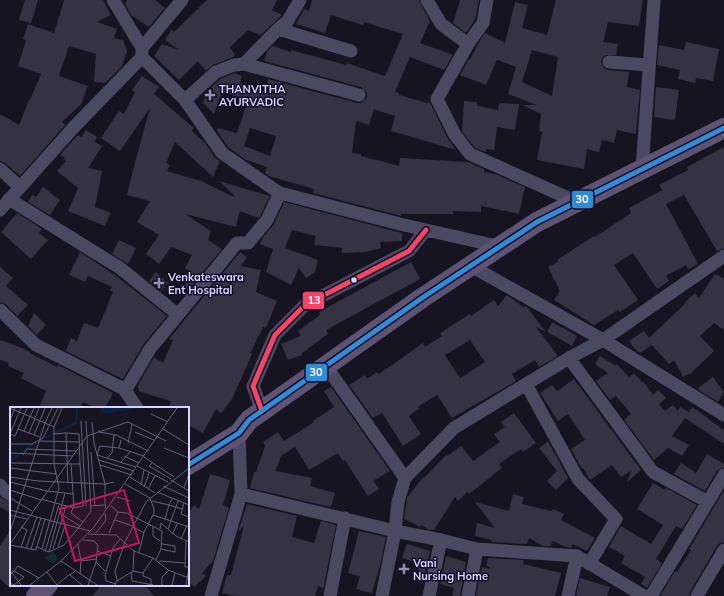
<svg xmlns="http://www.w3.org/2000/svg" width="724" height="596" font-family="Mulish,sans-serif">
  <rect width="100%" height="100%" fill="#161421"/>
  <!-- building -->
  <path fill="#343243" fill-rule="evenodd" d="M 25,0 L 38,0 L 31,23 L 19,20 Z
    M 64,0 L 103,0 L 111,15 L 97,22 L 117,29 L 114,38 L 123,40 L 127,51 L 122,66 L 105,83 L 94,82 L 96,54 L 69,46 L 59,76 L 88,86 L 81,104 L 62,122 L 65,125 L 20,176 L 5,163 L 0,161 L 0,114 L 19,125 L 29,100 L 30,100 L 41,74 L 18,66 L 26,40 L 23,39 L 28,24 L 54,33 Z
    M 127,0 L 155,0 L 165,8 L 149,27 L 131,15 L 125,4 Z
    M 207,0 L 277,0 L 272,10 L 282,15 L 261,35 L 248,30 L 230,47 L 235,55 L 233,57 L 213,65 L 206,71 L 198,61 L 179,80 L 154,56 L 162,44 L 179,50 L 165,40 L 172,29 L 174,32 Z
    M 312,0 L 419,0 L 430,21 L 420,43 L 453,55 L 444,70 L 410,57 L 395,92 L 399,93 L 399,95 L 427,103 L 430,102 L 448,139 L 456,150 L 391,131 L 395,116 L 374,109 L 369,125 L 356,121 L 352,153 L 361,154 L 361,156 L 399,166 L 400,158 L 468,162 L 484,169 L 484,172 L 495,174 L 525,187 L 519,214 L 481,206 L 481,212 L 453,211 L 453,214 L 401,214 L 401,216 L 313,193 L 314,189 L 269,176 L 265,173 L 267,167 L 246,160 L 228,147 L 217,131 L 218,128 L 237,133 L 248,100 L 222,92 L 214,114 L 203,103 L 208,90 L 220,79 L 235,73 L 242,76 L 240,83 L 266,90 L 268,79 L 357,103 L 361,103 L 367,97 L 367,93 L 361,87 L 264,61 L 267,51 L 273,46 L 291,52 L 291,50 L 346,65 L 347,63 L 385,76 L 403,34 L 364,22 L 363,25 L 331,15 L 325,33 L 296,24 L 304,9 L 309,11 ZM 250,128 L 276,136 L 270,156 L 244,146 Z
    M 460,0 L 479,0 L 475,20 L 466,33 L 453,23 Z
    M 556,0 L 643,0 L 639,26 L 608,22 L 603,42 L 618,44 L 616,55 L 606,55 L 602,58 L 601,62 L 604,68 L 608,70 L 629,72 L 627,87 L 640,90 L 636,134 L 617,130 L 614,143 L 602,140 L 599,152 L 587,149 L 584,169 L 537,160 L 542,132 L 539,131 L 541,114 L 522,105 L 537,105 L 508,94 L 516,67 L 497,60 L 486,85 L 460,75 L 469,59 L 470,60 L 478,44 L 485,33 L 505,43 L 515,2 L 528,5 L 522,28 L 547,35 ZM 532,50 L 558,57 L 552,96 L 522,82 Z
    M 686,42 L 719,49 L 713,81 L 696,78 L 695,83 L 678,79 L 680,70 L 657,65 L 659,45 L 684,50 Z
    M 142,76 L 159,87 L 154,94 L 194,128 L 192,131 L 206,144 L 215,158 L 220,161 L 213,177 L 175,142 L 166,163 L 170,165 L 167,171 L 201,181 L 234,197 L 235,196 L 219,181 L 270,196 L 259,218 L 240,211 L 236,227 L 185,214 L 211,231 L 208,240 L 222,249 L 188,290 L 183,288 L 191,272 L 185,268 L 192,255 L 171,247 L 159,264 L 146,254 L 159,235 L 137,222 L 150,201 L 127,195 L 133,170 L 150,108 L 120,151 L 101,138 L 119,111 L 124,114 L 135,92 L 132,90 Z
    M 656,87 L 679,90 L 675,120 L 654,117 Z
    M 464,101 L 477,102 L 477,106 L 498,110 L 499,103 L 519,104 L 515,130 L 497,127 L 494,150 L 486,149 L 486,152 L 475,148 L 462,132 Z
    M 86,130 L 97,137 L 95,142 L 102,146 L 88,168 L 102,171 L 95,207 L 111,213 L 105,226 L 68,211 L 78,188 L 57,171 L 66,161 L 63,160 L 65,158 L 60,155 L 78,135 L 81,137 Z
    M 724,147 L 724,248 L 717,251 L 684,195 L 666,204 L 698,264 L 688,269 L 686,265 L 666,276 L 669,281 L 657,289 L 633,253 L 614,265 L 638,300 L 620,312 L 618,310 L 594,325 L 554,300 L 560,291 L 548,267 L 558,262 L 557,260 L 572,250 L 594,236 L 595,237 L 631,213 L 629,208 L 662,190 L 659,185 L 688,170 L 687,167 Z
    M 43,187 L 60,200 L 50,215 L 28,202 L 32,195 L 36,197 Z
    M 284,202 L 402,233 L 402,241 L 380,242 L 381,248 L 366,252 L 342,253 L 342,248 L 314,245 L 316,236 L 292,230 L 285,248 L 318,260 L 315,272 L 306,278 L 299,268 L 291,285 L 266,272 L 273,249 L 260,244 L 263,237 L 274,224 Z
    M 17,213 L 42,229 L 39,233 L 48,240 L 31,259 L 1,232 Z
    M 119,240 L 136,248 L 128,264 L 112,254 Z
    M 80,252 L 115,275 L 167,316 L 143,345 L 123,379 L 66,351 L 71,338 L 77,341 L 84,323 L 98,328 L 113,292 L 110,290 L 112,287 L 88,276 L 85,282 L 69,275 Z
    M 240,252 L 247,257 L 241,266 L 261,270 L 256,292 L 277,301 L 266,328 L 263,327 L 250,353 L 252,354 L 232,399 L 221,413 L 216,409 L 203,433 L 188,425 L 188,408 L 168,408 L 171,401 L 138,391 L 139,388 L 137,387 L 154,357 L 163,363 L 173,340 L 169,339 Z
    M 411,262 L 420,279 L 326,330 L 328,334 L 302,353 L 302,355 L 288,360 L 281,344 L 301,336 L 298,331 L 320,315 L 319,312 Z
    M 0,267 L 13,278 L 6,286 L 28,305 L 17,316 L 6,304 L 0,302 Z
    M 156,272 L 168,283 L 161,291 L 149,281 Z
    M 714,275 L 718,275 L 724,279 L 724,330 L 714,323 L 700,336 L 714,351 L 689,375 L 688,374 L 683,377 L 674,360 L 669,364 L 652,345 L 640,353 L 635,349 L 629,341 L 644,331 L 649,338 L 686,303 L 685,302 L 695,293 L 699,298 Z
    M 507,295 L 523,307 L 526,306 L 546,332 L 536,327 L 558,356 L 539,367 L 535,360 L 512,374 L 516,381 L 452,418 L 437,395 L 418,407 L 419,409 L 409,416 L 421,434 L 403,446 L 382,413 L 373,418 L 349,385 L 365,375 L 367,379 L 377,372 L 379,374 L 423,343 L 425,347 L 442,336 L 440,333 L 470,314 L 471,316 L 494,300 L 498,306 ZM 470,340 L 485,362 L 460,378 L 445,355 Z
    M 34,313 L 46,325 L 37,335 L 28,326 Z
    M 552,322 L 577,336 L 572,346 L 547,332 Z
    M 0,340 L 20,347 L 30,352 L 29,353 L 57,367 L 58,365 L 113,393 L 105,408 L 95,408 L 83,402 L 80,408 L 39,408 L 46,391 L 21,378 L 24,373 L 8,366 L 9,363 L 0,360 Z
    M 600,356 L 616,366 L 617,364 L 629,377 L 634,373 L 642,382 L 643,381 L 653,395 L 658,390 L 666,398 L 659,404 L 665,411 L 673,405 L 678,411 L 680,407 L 689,412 L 692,407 L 708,418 L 708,419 L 724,430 L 724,444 L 685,418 L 672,436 L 689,445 L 682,456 L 668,448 L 654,460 L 624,420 L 631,414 L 616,396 L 610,400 L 596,381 L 608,373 L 595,364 Z
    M 713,377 L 724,392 L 718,402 L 700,391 L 698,388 Z
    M 574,379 L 641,470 L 627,482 L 631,471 L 621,477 L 612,465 L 590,480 L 583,468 L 582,469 L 571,449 L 585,440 L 568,414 L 558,421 L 540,393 L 552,385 L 557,391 Z
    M 331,387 L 390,471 L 373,481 L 379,489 L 368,496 L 345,460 L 343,461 L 338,453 L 309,470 L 295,447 L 281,456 L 275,471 L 312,478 L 310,486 L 335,493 L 331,507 L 250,488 L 254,472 L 256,472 L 265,446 L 263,442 L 278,432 L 284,441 L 314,422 L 313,421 L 334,407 L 324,391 Z
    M 514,413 L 536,443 L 523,452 L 521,449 L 499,464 L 502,468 L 469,494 L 467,492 L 458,501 L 455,497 L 434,530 L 429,530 L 421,525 L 420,527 L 404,519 L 407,498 L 423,477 L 424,478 L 446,455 L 447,456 L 461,446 L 473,461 L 500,442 L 494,434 L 505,427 L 501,422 Z
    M 548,441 L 568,478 L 556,490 L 547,481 L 557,471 L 539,448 Z
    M 707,454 L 724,464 L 724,467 L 717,471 L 705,491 L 674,474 L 681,463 L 696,473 Z
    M 210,474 L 230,480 L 223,505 L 229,508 L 213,561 L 202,573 L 206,576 L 194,587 L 188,582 L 188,513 L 194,505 L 199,509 Z
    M 653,483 L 665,490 L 666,488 L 697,505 L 682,529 L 676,526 L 656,559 L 662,563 L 647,588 L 641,584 L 645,577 L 621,563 L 625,556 L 609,547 L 621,526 L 651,544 L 663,525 L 637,509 Z
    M 724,490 L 724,542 L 720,543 L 717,546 L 690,592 L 689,596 L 660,596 L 675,571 L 677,572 L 691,550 L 689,549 Z
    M 513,494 L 524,497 L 522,504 L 551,511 L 553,509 L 564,514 L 561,520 L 595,538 L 587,551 L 573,544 L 571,548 L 566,547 L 553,541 L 550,546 L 543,546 L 529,538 L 527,544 L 491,542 L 492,540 L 475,536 L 477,523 L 495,528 L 475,502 L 509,511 Z
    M 0,497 L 11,503 L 11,513 L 0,507 Z
    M 247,504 L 297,516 L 292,537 L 314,543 L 321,521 L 336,525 L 324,585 L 323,588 L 318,586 L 315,596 L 235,596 L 222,593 L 227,575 L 231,575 L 244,525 L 238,532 Z
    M 11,529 L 11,589 L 0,579 L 0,546 Z
    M 359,531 L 386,537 L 380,566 L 372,593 L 356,589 L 360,576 L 348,573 Z
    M 407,544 L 430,551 L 424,579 L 419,578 L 419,576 L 417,576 L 420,564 L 402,558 Z
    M 446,556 L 466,562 L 460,596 L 452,596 L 454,588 L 440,584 Z
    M 488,558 L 524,560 L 523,564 L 561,573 L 555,596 L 476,596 L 482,567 L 489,569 L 490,568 L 486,565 Z
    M 580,578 L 610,587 L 607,596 L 576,596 Z
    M 102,585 L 145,585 L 154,596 L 92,596 Z"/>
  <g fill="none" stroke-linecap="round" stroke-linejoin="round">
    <!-- minor -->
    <path stroke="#4a4962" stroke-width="13" d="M 113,0 L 142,48 L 142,57 L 185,100 L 222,153 L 275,190 L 280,193 L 400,224 L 501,247
      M 427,0 L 441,24 L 468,44
      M 487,0 L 483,23 L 468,44 L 437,99 L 455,135 L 470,154 L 577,202
      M 278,29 L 351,51
      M 142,48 L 182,0
      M 609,62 L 649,65
      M 244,64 L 359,95
      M 186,99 L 185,100 L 216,72 L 234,65 L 244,64 L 278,29 L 287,22 L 300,0
      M 0,169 L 20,187
      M 642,169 L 654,0
      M 9,199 L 120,268 L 177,314
      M 0,210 L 74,127 L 142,57
      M 471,266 L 603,340 L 724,415
      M 0,310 L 36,345 L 124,389 L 137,408
      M 326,366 L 405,478
      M 526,384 L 578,479 L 616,519 L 589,564
      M 125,391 L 150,349 L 237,243 L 248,243 L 267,220 L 280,193
      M 262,411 L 253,386 L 275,335 L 305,305 L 409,251 L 426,230
      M 239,433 L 241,494 L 395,531 L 441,540 L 477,549 L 577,556 L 644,596
      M 0,485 L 6,492 L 11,495
      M 708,502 L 653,472 L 569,358 L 603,340 L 724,256
      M 211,596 L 241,494
      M 330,596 L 345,518
      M 382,596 L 395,531 L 398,502 L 405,478 L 454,428 L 569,358
      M 429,596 L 441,540
      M 468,596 L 477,549
      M 568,596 L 577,556
      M 651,596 L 724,475
      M 697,596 L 724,550"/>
    <!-- primary -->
    <path stroke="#5e5373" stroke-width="20" d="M 188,465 L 239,433 L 249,420 L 422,298 L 537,222 L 724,128
      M 36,596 L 48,585"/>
    <defs>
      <path id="bus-1" d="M 262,411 L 253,386 L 275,335 L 305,305 L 409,251 L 426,230"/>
      <path id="bus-2" d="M 188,465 L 239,433 L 249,420 L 422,298 L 537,222 L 724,128"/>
    </defs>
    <!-- bus-1 casing -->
    <use href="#bus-1" stroke="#130f26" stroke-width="8"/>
    <!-- bus-2 casing -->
    <use href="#bus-2" stroke="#130f26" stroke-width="8"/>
    <!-- bus-1 -->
    <use href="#bus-1" stroke="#f34667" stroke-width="5"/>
    <!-- bus-2 -->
    <use href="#bus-2" stroke="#338bd7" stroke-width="5"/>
  </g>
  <!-- markers -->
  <g fill="#9591b1" stroke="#130f26" stroke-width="1.5">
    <path d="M208 89h4v4h4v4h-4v4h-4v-4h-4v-4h4z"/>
    <path d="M157 277h4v4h4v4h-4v4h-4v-4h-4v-4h4z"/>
    <path d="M402 563h4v4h4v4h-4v4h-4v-4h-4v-4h4z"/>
  </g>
  <circle fill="#d9d4ff" stroke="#130f26" stroke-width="1.5" cx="354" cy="280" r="3.5"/>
  <g text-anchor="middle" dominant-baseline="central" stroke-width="3" stroke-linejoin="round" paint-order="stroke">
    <!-- poi labels -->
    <g font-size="11" font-weight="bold" fill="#d9d4ff" stroke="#130f26" text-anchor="start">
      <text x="219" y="89">THANVITHA<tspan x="219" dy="13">AYURVADIC</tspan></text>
      <text x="168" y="277">Venkateswara<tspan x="168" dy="13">Ent Hospital</tspan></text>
      <text x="413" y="563">Vani<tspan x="413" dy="13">Nursing Home</tspan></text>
    </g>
  </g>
  <!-- overview -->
  <g transform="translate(10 407)">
    <rect width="179" height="179" fill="#161421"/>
    <path d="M 43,144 L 48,152 L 43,157 L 35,151 Z" fill="#132c2d"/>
    <path d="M 90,1 L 131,1 L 98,6 L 92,6 Z" fill="#0d2144"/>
    <path fill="none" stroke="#0d2144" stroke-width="2" d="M 34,31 L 66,16 L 67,1M 0,54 L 23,37"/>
    <path fill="none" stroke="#64617a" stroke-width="1" d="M 0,1 L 35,16 L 0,125M 141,7 L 158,15M 0,13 L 5,1M 71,14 L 76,99M 44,20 L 52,1M 8,22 L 30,30M 153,22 L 179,38M 89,23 L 89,25 L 106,28 L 138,44M 14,24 L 24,1M 125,25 L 144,33M 19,26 L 29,1M 56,26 L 69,27 L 70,57M 0,27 L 5,29 L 17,1M 0,27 L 11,1M 43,27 L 56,26 L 58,76M 24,28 L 35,1M 111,33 L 109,41 L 90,39 L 87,48 L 126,60M 29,34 L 69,35M 118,36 L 122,17M 0,37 L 22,37 L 33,31 L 48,1M 109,41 L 134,49M 154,41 L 179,51M 81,45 L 85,99M 0,46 L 63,49M 13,48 L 17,42 L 66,44M 114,49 L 129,56M 134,50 L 164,70M 97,51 L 102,46 L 104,28M 89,53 L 124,64M 111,55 L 120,45M 0,56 L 70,57 L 73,99M 142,56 L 139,59 L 161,72M 61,57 L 64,101M 90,58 L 122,68M 127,59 L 158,75M 0,61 L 46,67M 0,70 L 28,74 L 95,77 L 84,36 L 82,15M 120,70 L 145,86M 161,73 L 179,84M 0,75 L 37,84 L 63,87M 115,77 L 140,91 L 144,102 L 144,106 L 134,125 L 129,145M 131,78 L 134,63M 153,79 L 179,91M 134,80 L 139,66M 174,81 L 179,67M 138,82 L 145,69M 0,83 L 31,93M 147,85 L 179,98M 107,90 L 120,94M 0,91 L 22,104M 31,92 L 64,101 L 73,99M 162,92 L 159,98 L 172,102M 142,94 L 159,98 L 155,112M 174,96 L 171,107 L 179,110M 95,98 L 95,77 L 104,75M 80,99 L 95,98 L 96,102M 101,99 L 108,105 L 117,106 L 152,124 L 151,142 L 146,153M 63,101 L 61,106 L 73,115M 0,103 L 80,124M 0,108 L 17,112M 143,108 L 179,120M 105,113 L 123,119M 70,119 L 81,104 L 76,14M 123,120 L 134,126M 143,120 L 143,129 L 150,134M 150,122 L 151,116 L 166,129 L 179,135M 158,122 L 168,94M 86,126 L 96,113 L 95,106M 99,126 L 108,105M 78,127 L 106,128 L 124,144 L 143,151M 162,127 L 168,116M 171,132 L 177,118M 73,133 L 84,134 L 88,138 L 86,155 L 78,178M 176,134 L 175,160 L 179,160M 115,135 L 136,95 L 179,61M 0,137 L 77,29 L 118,15 L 156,34M 68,137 L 71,154 L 86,152M 0,138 L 26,143 L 35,112M 11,140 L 17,123 L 11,120M 27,140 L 39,145 L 54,138 L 70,119 L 54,109M 48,140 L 55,118M 16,141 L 27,110M 21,142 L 31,111M 32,142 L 49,81 L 44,57 L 44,20 L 35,16 L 42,1M 43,142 L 56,99M 151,142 L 165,145 L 165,139 L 152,137M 87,144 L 101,149M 35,145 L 49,98M 39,145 L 55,86M 51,154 L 87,178M 149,154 L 175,156M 86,155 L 95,164M 0,163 L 11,178M 4,164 L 8,159 L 29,171M 65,164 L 60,168 L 72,178M 123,164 L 124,143M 37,165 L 47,178M 121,165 L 122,174 L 143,178M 133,166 L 133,169 L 141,172 L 141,178M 70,167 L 71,154M 0,168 L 4,164 L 14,170 L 4,178 L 0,176M 107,174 L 105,164 L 115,135M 106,177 L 96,174 L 95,168 L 103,141 L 110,132M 20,178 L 51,154 L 84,120 L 167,1M 47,178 L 60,167M 105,178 L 107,174 L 123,164 L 133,166 L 143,151 L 158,163 L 179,171M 152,178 L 152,170 L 159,163M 162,178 L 165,166M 176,178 L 179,161"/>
    <path fill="#c2185b" fill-opacity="0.15" stroke="#c2185b" stroke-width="2" d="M 114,83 L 129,136 L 65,154 L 50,102 Z"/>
    <rect width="179" height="179" fill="none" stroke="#d9d4ff" stroke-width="2"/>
  </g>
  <g stroke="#130f26" stroke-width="1.5">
    <rect x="571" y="190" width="23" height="19" rx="4" fill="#338bd7"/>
    <rect x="302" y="291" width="23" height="19" rx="4" fill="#f34667"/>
    <rect x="305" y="363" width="23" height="19" rx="4" fill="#338bd7"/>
  </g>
  <g font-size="11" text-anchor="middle" font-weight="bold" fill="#fff">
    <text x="582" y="203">30</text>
    <text x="314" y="304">13</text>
    <text x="316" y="376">30</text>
  </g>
</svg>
